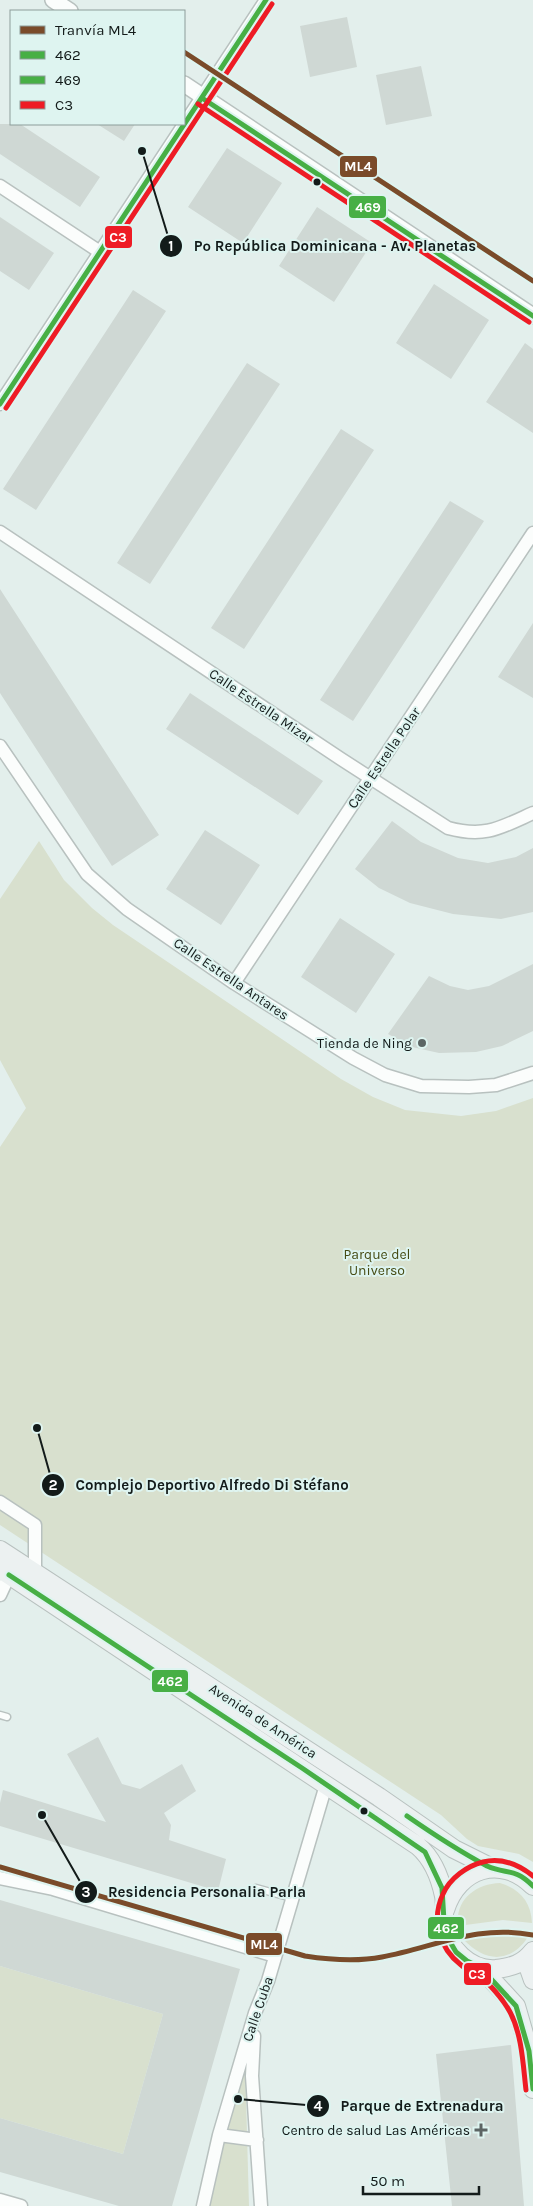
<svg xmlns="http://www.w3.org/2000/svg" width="533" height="2206" font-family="Karla,sans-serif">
  <rect width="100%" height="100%" fill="#e3efec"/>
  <!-- green -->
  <path fill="#d8e0ce" d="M 39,841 L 64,880 L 92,908 L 113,925 L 341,1079 L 373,1097 L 405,1110 L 461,1116 L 496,1111 L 533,1098 L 533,1862 L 519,1854 L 478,1846 L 467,1839 L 441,1815 L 0,1525 L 0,1147 L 26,1108 L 0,1060 L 0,899 Z
    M 500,1883 C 520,1889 531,1902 532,1923 L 503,1920 L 458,1926 C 455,1900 475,1884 500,1883 Z
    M 496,1934 L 528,1937 C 510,1964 485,1962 464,1940 Z
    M 0,1966 L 163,2014 L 123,2154 L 0,2118 Z
    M 245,2062 L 249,2206 L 203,2206 Z"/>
  <!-- building -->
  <path fill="#cfd8d4" d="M 347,17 L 357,67 L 310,77 L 300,26 Z
    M 421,66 L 432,116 L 386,125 L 376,75 Z
    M 0,124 L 20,124 L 100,177 L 80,207 L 0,154 Z
    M 97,124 L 135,124 L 124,141 Z
    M 227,148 L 282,183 L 243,243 L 188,207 Z
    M 317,207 L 372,243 L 334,302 L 279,266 Z
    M 0,217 L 54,253 L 29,290 L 0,271 Z
    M 434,284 L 489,320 L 451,379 L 396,343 Z
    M 133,290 L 166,311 L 36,510 L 3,489 Z
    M 525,343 L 533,349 L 533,433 L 486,402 Z
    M 247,363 L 280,384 L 150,584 L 117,563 Z
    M 341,429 L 374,450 L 244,649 L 211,628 Z
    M 450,501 L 484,521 L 353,721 L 320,700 Z
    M 0,589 L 159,835 L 112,866 L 0,693 Z
    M 533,623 L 533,698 L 498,677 Z
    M 190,693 L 323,781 L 298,815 L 166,729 Z
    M 392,821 L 421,842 L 458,858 L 488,863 L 516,857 L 533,848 L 533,912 L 501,919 L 453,914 L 410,903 L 379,888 L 355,869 Z
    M 205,830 L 260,865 L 221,925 L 166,889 Z
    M 340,918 L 395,954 L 356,1013 L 301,977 Z
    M 533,964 L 533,1031 L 502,1046 L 476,1052 L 439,1053 L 412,1047 L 388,1034 L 429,976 L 450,986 L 468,990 L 489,986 Z
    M 98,1737 L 122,1784 L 140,1789 L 182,1764 L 196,1791 L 164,1813 L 171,1825 L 169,1840 L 226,1859 L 218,1891 L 0,1826 L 0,1803 L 3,1790 L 106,1822 L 67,1754 Z
    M 0,1900 L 240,1969 L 172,2206 L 119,2206 L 0,2172 L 0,2118 L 123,2154 L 163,2014 L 0,1966 Z
    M 511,2045 L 524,2206 L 452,2206 L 436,2054 Z"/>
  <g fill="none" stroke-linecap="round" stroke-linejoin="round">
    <defs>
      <path id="service" d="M 0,1715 L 7,1717
        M 256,1888 L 292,1898"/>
      <path id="minor" d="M 0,186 L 100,252
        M 0,404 L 266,0
        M 0,532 L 341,759 L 448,828 C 485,838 500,828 533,813
        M 0,746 L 87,874 L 127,909 L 234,983 L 353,1058 L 385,1075 L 421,1086 L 469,1087 L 496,1085 L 533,1073
        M 234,983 L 533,533
        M 0,1502 L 35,1525 L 35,1573
        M 0,1595 L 13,1567
        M 0,1878 L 53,1889 L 275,1956
        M 254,2036 L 252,2076 L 261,2206
        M 219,2135 L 257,2140
        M 0,2200 L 21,2206
        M 203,2206 L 219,2135 L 255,2013 L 268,1981 L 326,1785"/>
      <path id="tertiary" d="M 53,0 L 70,11
        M 184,84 L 533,316"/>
      <path id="secondary" d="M 0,1550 L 379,1797 L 454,1849 L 492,1868
        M 0,1569 L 418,1846 C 433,1859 440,1877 444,1896 C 446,1905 443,1914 444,1923 C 447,1948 470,1971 496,1969 C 512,1967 523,1964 533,1951
        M 445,1910 C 458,1868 501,1854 533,1886
        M 526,1960 L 533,1980
        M 480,1967 L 516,2006 L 529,2051 L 533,2089"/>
    </defs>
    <!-- service casing -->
    <use href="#service" stroke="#b8c1bf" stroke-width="9"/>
    <!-- minor casing -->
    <use href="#minor" stroke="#b8c1bf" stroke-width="15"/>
    <!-- tertiary casing -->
    <use href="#tertiary" stroke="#b8c1bf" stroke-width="18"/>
    <!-- secondary casing -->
    <use href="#secondary" stroke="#b8c1bf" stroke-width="20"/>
    <!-- service -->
    <use href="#service" stroke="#fbfdfc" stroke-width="6"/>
    <!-- minor -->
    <use href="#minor" stroke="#fbfdfc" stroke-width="12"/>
    <!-- tertiary -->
    <use href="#tertiary" stroke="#fbfdfc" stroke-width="15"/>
    <!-- secondary -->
    <use href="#secondary" stroke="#ecf1f1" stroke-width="18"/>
    <defs>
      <path id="bus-1" d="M 9,1575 L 302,1768 L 425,1852 L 442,1888 L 444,1921 L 449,1940 L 456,1952 L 467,1961 L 480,1967 L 516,2006 L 529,2051 L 533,2089
        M 407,1816 C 433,1834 459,1851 487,1866 C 507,1875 514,1867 533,1886"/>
      <path id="bus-2" d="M 202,98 L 533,316
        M 0,404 L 266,0"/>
      <path id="bus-3" d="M 198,104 L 529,322
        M 6,408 L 272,4
        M 526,2090 C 523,2064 522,2035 510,2012 C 503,1999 489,1983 477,1974 C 473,1970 466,1970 461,1965 C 439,1948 431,1919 443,1894 C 450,1878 467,1866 483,1862 C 502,1857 519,1865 533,1876"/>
    </defs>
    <!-- bus-1 casing -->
    <use href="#bus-1" stroke="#def4f0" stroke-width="9"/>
    <!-- bus-2 casing -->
    <use href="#bus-2" stroke="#def4f0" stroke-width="9"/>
    <!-- bus-3 casing -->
    <use href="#bus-3" stroke="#def4f0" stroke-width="9"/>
    <!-- bus-1 -->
    <use href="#bus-1" stroke="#47af45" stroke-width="5"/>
    <!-- bus-2 -->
    <use href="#bus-2" stroke="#47af45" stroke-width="5"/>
    <!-- bus-3 -->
    <use href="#bus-3" stroke="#ee1c25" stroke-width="5"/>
    <defs>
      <path id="tram-1" d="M 184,52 L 533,281
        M 0,1867 L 305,1956 C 331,1960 356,1962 382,1957 C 435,1947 477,1924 533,1935"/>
    </defs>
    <!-- tram-1 casing -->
    <use href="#tram-1" stroke="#def4f0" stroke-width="9"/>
    <!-- tram-1 -->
    <use href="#tram-1" stroke="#7a4b2a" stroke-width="5"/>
  </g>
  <!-- markers -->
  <g fill="#131b1a" stroke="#def4f0" stroke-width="2">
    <circle cx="317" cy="182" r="4.5"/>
    <circle cx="364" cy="1811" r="4.5"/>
  </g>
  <g fill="#5c6564" stroke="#def4f0" stroke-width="2">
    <circle cx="422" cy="1043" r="5"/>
    <path d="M478.5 2122.5h5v5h5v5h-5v5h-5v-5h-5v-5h5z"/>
  </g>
  <g text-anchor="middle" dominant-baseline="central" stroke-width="4" stroke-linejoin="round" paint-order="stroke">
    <!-- street labels -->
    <g font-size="14" fill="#131b1a" stroke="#def4f0">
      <text transform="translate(261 706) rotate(34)">Calle Estrella Mizar</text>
      <text transform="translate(384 758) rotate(-56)">Calle Estrella Polar</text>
      <text transform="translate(231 979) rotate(34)">Calle Estrella Antares</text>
      <text transform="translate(263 1721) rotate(33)">Avenida de América</text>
      <text transform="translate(258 2009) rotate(-71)">Calle Cuba</text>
    </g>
    <!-- poi labels -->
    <g font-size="14" fill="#131b1a" stroke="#def4f0" text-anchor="end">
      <text x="412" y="1043">Tienda de Ning</text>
      <text x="470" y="2130">Centro de salud Las Américas</text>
    </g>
    <!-- park labels -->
    <g font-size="14" fill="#464b13" stroke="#def4f0">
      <text x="377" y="1254">Parque del<tspan x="377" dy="16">Universo</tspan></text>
    </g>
  </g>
  <!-- callouts -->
  <path fill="none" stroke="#131b1a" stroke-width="2" d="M142 151L171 246M37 1428L53 1485M42 1815L86 1892M238 2099L318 2106"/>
  <g fill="#131b1a" stroke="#def4f0" stroke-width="2">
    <circle cx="142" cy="151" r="5"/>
    <circle cx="37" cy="1428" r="5"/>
    <circle cx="42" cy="1815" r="5"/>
    <circle cx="238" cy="2099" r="5"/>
    <circle cx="171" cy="246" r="12"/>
    <circle cx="53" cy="1485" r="12"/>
    <circle cx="86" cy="1892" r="12"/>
    <circle cx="318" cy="2106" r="12"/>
  </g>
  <g font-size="15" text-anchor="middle" font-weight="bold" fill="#fff">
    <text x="171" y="251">1</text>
    <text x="53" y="1490">2</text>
    <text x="86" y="1897">3</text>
    <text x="318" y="2111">4</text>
  </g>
  <g font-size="15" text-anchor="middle" font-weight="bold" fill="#131b1a" stroke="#def4f0" stroke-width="4" stroke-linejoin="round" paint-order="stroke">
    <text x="335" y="251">Pº República Dominicana - Av. Planetas</text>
    <text x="212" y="1490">Complejo Deportivo Alfredo Di Stéfano</text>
    <text x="207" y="1897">Residencia Personalia Parla</text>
    <text x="422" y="2111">Parque de Extrenadura</text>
  </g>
  <g stroke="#def4f0" stroke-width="2">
    <rect x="339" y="155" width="39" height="23" rx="5" fill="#7a4b2a"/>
    <rect x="348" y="195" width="39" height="24" rx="5" fill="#47af45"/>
    <rect x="104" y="225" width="29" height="24" rx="5" fill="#ee1c25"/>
    <rect x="151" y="1669" width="38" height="24" rx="5" fill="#47af45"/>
    <rect x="427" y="1916" width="38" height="24" rx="5" fill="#47af45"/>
    <rect x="245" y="1932" width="38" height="24" rx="5" fill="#7a4b2a"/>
    <rect x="463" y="1962" width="29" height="24" rx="5" fill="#ee1c25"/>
  </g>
  <g font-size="14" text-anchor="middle" font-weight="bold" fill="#fff">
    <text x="358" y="171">ML4</text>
    <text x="368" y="212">469</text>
    <text x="118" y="242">C3</text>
    <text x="170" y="1686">462</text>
    <text x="446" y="1933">462</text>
    <text x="264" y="1949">ML4</text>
    <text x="477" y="1979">C3</text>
  </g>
  <!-- legend -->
  <rect x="10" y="10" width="175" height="115" fill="#def4f0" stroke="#8d9d9a"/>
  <rect x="20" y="26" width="25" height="8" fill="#7a4b2a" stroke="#8d9d9a"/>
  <text x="55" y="35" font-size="15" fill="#131b1a">Tranvía ML4</text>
  <rect x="20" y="51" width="25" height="8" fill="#47af45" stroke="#8d9d9a"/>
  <text x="55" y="60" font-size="15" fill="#131b1a">462</text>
  <rect x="20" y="76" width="25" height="8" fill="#47af45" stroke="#8d9d9a"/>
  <text x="55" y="85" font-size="15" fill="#131b1a">469</text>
  <rect x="20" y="101" width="25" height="8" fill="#ee1c25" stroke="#8d9d9a"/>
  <text x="55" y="110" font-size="15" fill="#131b1a">C3</text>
  <!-- scale -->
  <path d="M363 2186v8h116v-8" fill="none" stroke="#131b1a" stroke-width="2.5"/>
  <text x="370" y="2186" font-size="15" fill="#131b1a" stroke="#def4f0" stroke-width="4" paint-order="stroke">50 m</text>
</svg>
